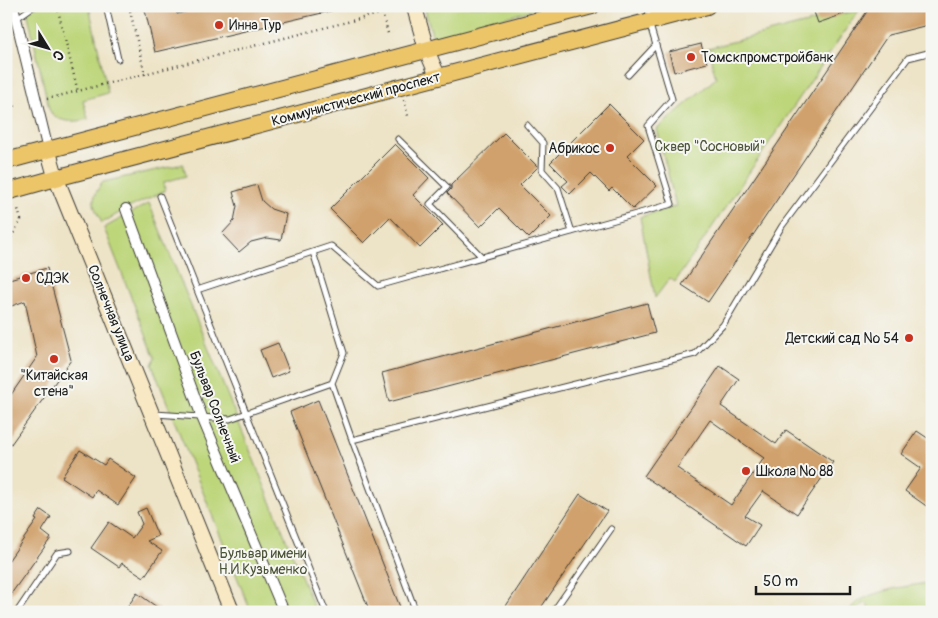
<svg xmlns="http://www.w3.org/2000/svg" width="938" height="618" font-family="Pangolin,sans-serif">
  <rect width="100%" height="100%" fill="#f6f6f2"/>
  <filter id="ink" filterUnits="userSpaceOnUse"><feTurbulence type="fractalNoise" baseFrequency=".02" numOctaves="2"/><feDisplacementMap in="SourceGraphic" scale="10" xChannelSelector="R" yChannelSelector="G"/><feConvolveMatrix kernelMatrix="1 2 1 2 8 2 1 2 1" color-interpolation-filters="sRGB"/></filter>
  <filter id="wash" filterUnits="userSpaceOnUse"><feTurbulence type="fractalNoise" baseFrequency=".0096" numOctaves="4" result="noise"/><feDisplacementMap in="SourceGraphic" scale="20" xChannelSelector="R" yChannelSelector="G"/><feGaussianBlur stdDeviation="1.12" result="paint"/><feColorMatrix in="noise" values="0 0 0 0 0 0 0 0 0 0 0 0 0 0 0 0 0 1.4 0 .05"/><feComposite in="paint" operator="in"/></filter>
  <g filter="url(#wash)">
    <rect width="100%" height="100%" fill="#ede3c6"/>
    <!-- green -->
    <path fill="#bdd67a" stroke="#6c794b" d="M 26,6 L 89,6 L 108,93 L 83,100 L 88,119 C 75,122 66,123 53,116 L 49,109 Z
      M 424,6 L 545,6 L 433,38 Z
      M 859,10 L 675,282 L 670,278 L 655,298 L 640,217 L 676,206 L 657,129 L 716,78 L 708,48 Z
      M 183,164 L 186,176 L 164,182 L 165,191 L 126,209 L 102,223 C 93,205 89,200 103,182 Z
      M 149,203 L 316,612 L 251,612 L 152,365 L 155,358 L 104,228 Z
      M 932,582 L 932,612 L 870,612 L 867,603 L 861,605 L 854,612 L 848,612 C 861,590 908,587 932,582 Z"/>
    <g id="blocks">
      <!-- building -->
      <path fill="#d0a16c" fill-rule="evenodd" d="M 144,6 L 175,6 L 177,14 L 211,6 L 335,6 L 335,10 L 155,52 Z
        M 832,6 L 841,6 L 844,14 L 818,23 L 814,12 Z
        M 883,6 L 932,6 L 932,24 L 888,35 L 708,302 L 682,285 L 868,10 Z
        M 701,44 L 707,63 L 674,72 L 669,52 Z
        M 609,104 L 644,139 L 627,156 L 657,186 L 633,209 L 612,188 L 609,191 L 591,173 L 570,194 L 562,186 L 568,181 L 550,163 Z
        M 504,133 L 538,167 L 520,185 L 551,216 L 529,238 L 499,208 L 480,227 L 447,193 L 451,189 L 451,185 Z
        M 395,144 L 429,178 L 413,195 L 443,225 L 420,248 L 390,217 L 364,243 L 330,209 Z
        M 257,185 L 262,201 L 271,209 L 286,214 L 281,240 L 267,238 L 251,242 L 239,252 L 222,234 L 234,221 L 237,206 L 233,192 Z
        M 47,268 L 71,360 L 6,451 L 6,402 L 37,357 L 25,301 L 6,308 L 6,280 Z
        M 647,303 L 655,333 L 389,402 L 382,373 Z
        M 278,343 L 289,371 L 271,378 L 260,350 Z
        M 720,366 L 739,379 L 721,406 L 776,444 L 786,430 L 833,462 L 797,514 L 763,491 L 745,516 L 760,525 L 746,546 L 644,476 ZM 710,420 L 764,458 L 731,505 L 677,468 Z
        M 318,400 L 402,612 L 370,612 L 290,412 Z
        M 917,431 L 932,441 L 932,510 L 905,491 L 921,468 L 901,454 Z
        M 80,450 L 104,465 L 108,459 L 136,478 L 118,505 L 96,490 L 92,497 L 62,477 Z
        M 580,494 L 607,511 L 538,612 L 502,612 Z
        M 146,508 L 158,536 L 147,541 L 162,551 L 144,577 L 122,563 L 119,567 L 91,548 L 109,522 L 132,538 L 142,524 L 137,512 Z
        M 41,510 L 51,517 L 42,531 L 51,538 L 6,601 L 6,564 L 37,520 L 35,519 Z
        M 137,593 L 164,612 L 124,612 Z"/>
    </g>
  </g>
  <g filter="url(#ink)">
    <use href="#blocks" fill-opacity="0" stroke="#3b3a36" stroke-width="1"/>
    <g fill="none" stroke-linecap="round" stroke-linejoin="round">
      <defs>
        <path id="lane" d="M 106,6 L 118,59
          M 17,18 L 34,6
          M 628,75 L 656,45
          M 527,125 L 543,143 L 542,170 L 558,188 L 572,232
          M 398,139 L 447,187 L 430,204 L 482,257
          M 160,196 L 197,290
          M 313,252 L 344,353 L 332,383
          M 155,414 L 230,419 L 332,383 L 352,440 L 695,354 L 723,325 L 782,226 L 908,58 L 932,52
          M 352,440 L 416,612
          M 17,612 L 57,553 L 70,551
          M 326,612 L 197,290 L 331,246 L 378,286 L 672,204 L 648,126 L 672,99 L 649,22
          M 553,612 L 611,529"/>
        <path id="street" d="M 13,6 L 48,150
          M 126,209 L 202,417 L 284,612"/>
        <path id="secondary" d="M 414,6 L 427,51 L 438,77
          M 652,6 L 656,20
          M 48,150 L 56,178 L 232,612"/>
        <path id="primary" d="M 6,161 L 592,6
          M 6,192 L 56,178 L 707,6"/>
      </defs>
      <!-- lane casing -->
      <use href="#lane" stroke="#3b3a36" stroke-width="7"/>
      <!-- street casing -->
      <use href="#street" stroke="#3b3a36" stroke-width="12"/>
      <!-- secondary casing -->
      <use href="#secondary" stroke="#3b3a36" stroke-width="17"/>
      <!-- primary casing -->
      <use href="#primary" stroke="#3b3a36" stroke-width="18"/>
      <!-- path -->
      <path stroke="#3b3a36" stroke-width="2.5" stroke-dasharray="1 4" stroke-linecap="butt" d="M 57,6 L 78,92
        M 129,6 L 145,75
        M 382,13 L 389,37
        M 47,99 L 382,13 L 382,6
        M 404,100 L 408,116
        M 10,108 L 16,106
        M 6,246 L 21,220 L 18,209"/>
      <!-- lane -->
      <use href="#lane" stroke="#fff" stroke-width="5"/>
      <!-- street -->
      <use href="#street" stroke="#fff" stroke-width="10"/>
      <!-- secondary -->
      <use href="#secondary" stroke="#f8e8c3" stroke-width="15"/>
      <!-- primary -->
      <use href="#primary" stroke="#edc569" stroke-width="16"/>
    </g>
  </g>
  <!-- markers -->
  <g fill="#c8321e" stroke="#f6f6f2" stroke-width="2">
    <circle cx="219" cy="25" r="5"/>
    <circle cx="691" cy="57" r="5"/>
    <circle cx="610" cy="148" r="5"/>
    <circle cx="26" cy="278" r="5"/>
    <circle cx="909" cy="338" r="5"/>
    <circle cx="54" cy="359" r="5"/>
    <circle cx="746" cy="471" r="5"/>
  </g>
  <g text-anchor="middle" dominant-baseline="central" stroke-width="4" stroke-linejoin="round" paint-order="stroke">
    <!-- poi labels -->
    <g font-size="14" fill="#1c1c1c" stroke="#f6f6f2" text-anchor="start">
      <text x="229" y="25">Инна Тур</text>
      <text x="701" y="57">Томскпромстройбанк</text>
      <text x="600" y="148" text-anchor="end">Абрикос</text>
      <text x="36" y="278">СДЭК</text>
      <text x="899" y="338" text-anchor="end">Детский сад № 54</text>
      <text x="54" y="375" text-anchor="middle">"Китайская<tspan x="54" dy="16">стена"</tspan></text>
      <text x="756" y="471">Школа № 88</text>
    </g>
    <!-- street labels -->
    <g font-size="14" fill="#1c1c1c" stroke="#f6f6f2">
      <text transform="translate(356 99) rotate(-15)">Коммунистический проспект</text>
      <text transform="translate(111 313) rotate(68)">Солнечная улица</text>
      <text transform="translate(215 407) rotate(69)">Бульвар Солнечный</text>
    </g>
    <!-- park labels -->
    <g font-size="14" fill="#4c5438" stroke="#f6f6f2">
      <text x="710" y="146">Сквер "Сосновый"</text>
      <text x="263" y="553">Бульвар имени<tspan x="263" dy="16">Н.И.Кузьменко</tspan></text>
    </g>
  </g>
  <!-- margin -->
  <rect width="938" height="618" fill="none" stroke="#f6f6f2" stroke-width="25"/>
  <!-- north arrow -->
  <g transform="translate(48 48) rotate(127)" stroke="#f6f6f2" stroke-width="4" paint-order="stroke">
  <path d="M0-4L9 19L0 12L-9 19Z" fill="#1c1c1c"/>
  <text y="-8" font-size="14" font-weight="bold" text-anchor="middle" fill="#1c1c1c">С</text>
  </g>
  <!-- scale -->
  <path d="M756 586v8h94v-8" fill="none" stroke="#1c1c1c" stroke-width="2.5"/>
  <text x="763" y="586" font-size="15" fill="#1c1c1c" stroke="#f6f6f2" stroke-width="4" paint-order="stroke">50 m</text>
</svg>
